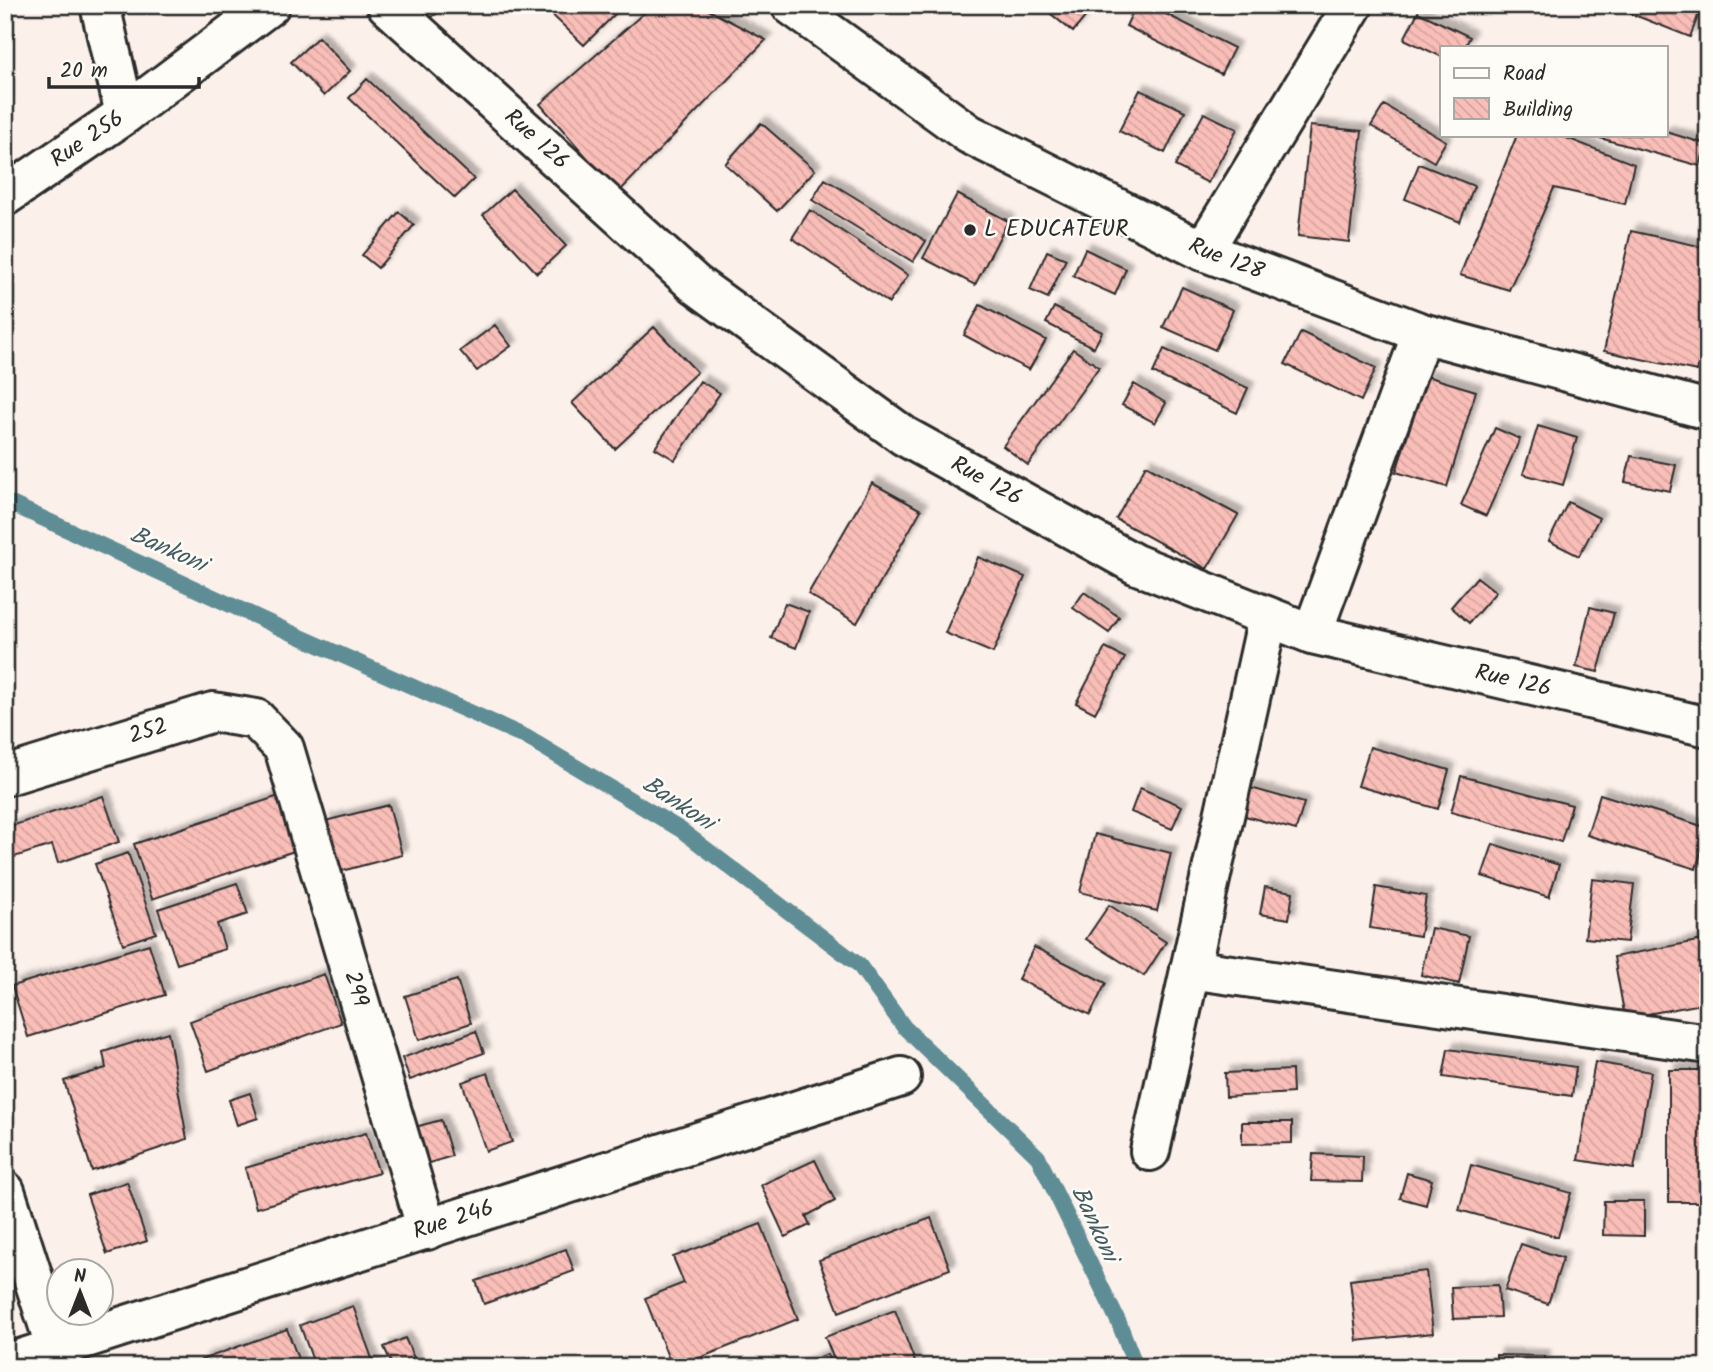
<svg xmlns="http://www.w3.org/2000/svg" width="1713" height="1372" font-family="Kalam,sans-serif">
  <defs>
    <pattern id="building-back-hatch" width="6" height="6" patternUnits="userSpaceOnUse" patternTransform="scale(1.75)"><rect width="6" height="6" fill="#fabeb8"/><path d="M-1 5l2 2M0 0l6 6M5-1l2 2" fill="none" stroke="#d6a39e"/></pattern>
    <filter id="shadow"><feDropShadow dx="6" dy="-6" stdDeviation="2" flood-color="#0004"/></filter>
  </defs>
  <rect width="100%" height="100%" fill="#fcf0ea"/>
  <filter id="ink" filterUnits="userSpaceOnUse"><feTurbulence type="fractalNoise" baseFrequency=".0143" numOctaves="2"/><feDisplacementMap in="SourceGraphic" scale="14" xChannelSelector="R" yChannelSelector="G"/><feConvolveMatrix kernelMatrix="1 2 1 2 8 2 1 2 1" color-interpolation-filters="sRGB"/></filter>
  <g filter="url(#ink)">
    <g fill="none" stroke-linecap="round" stroke-linejoin="round">
      <!-- stream -->
      <path stroke="#5e8d96" stroke-width="16" d="M 5,501 L 285,630 L 526,737 L 681,830 L 859,965 L 904,1027 L 1038,1157 L 1119,1323 L 1136,1367"/>
    </g>
    <!-- building -->
    <path fill="url(#building-back-hatch)" stroke="#2b2b2b" stroke-width="2" filter="url(#shadow)" d="M 412,5 L 451,5 L 423,22 Z
      M 554,5 L 624,5 L 584,45 L 548,11 Z
      M 653,5 L 699,5 L 766,40 L 618,193 L 540,104 Z
      M 1040,5 L 1095,5 L 1073,32 Z
      M 1136,5 L 1148,5 L 1234,48 L 1221,74 L 1126,26 Z
      M 1609,5 L 1694,5 L 1701,8 L 1690,37 Z
      M 1418,12 L 1470,37 L 1465,47 L 1442,47 L 1442,57 L 1404,39 Z
      M 318,37 L 350,71 L 324,96 L 291,62 Z
      M 367,79 L 474,179 L 455,198 L 349,98 Z
      M 1140,90 L 1185,111 L 1165,153 L 1119,131 Z
      M 1384,105 L 1446,141 L 1434,162 L 1371,126 Z
      M 1204,113 L 1237,129 L 1208,183 L 1175,166 Z
      M 761,123 L 815,170 L 777,211 L 725,164 Z
      M 1310,126 L 1362,131 L 1349,242 L 1298,236 Z
      M 1666,132 L 1706,144 L 1700,166 L 1589,135 L 1666,135 Z
      M 1517,135 L 1559,135 L 1634,164 L 1625,204 L 1554,188 L 1509,290 L 1460,275 Z
      M 1419,164 L 1474,186 L 1460,222 L 1405,199 Z
      M 825,179 L 926,241 L 913,262 L 812,200 Z
      M 512,189 L 566,246 L 537,273 L 483,215 Z
      M 957,194 L 1008,221 L 975,285 L 923,258 Z
      M 810,210 L 908,275 L 889,303 L 792,238 Z
      M 399,212 L 414,225 L 378,268 L 362,255 Z
      M 1631,231 L 1708,248 L 1708,325 L 1697,371 L 1604,351 Z
      M 1085,249 L 1126,269 L 1115,295 L 1073,276 Z
      M 1047,251 L 1066,259 L 1048,298 L 1030,290 Z
      M 1182,287 L 1233,310 L 1215,350 L 1163,327 Z
      M 980,305 L 1046,340 L 1029,370 L 964,335 Z
      M 1054,307 L 1102,332 L 1094,348 L 1046,323 Z
      M 495,325 L 511,346 L 477,371 L 460,351 Z
      M 654,327 L 697,372 L 615,449 L 572,403 Z
      M 1301,332 L 1376,368 L 1361,401 L 1285,364 Z
      M 1073,349 L 1099,367 L 1028,465 L 1003,446 Z
      M 1164,349 L 1248,388 L 1237,413 L 1153,373 Z
      M 1426,376 L 1476,391 L 1447,487 L 1396,472 Z
      M 700,381 L 720,393 L 675,460 L 655,448 Z
      M 1134,384 L 1166,403 L 1155,423 L 1122,405 Z
      M 1538,426 L 1577,438 L 1563,485 L 1523,474 Z
      M 1495,428 L 1520,439 L 1486,516 L 1461,505 Z
      M 1631,456 L 1676,465 L 1670,491 L 1625,482 Z
      M 1146,465 L 1238,515 L 1207,569 L 1116,519 Z
      M 872,483 L 921,510 L 857,623 L 808,594 Z
      M 1568,502 L 1599,518 L 1579,556 L 1549,541 Z
      M 978,557 L 1025,577 L 993,653 L 945,633 Z
      M 1477,577 L 1496,592 L 1469,623 L 1451,607 Z
      M 1084,592 L 1119,617 L 1109,633 L 1073,608 Z
      M 785,603 L 809,612 L 796,648 L 771,638 Z
      M 1590,607 L 1614,613 L 1598,672 L 1576,667 Z
      M 1105,648 L 1125,658 L 1095,713 L 1076,703 Z
      M 1370,747 L 1449,770 L 1438,809 L 1358,786 Z
      M 1461,776 L 1572,805 L 1561,842 L 1451,812 Z
      M 1247,787 L 1304,803 L 1296,830 L 1238,814 Z
      M 1140,788 L 1182,806 L 1172,829 L 1131,812 Z
      M 1600,794 L 1708,828 L 1696,869 L 1587,835 Z
      M 103,796 L 119,842 L 58,863 L 52,845 L 5,860 L 5,828 Z
      M 279,796 L 297,850 L 152,899 L 134,844 Z
      M 389,805 L 402,855 L 338,872 L 325,821 Z
      M 1095,834 L 1171,853 L 1157,911 L 1080,892 Z
      M 1493,844 L 1559,865 L 1549,897 L 1482,876 Z
      M 128,853 L 156,933 L 123,944 L 95,864 Z
      M 1592,879 L 1634,884 L 1627,942 L 1585,938 Z
      M 237,883 L 248,914 L 217,924 L 225,949 L 177,964 L 158,909 Z
      M 1265,887 L 1293,892 L 1289,919 L 1260,914 Z
      M 1376,887 L 1426,896 L 1420,936 L 1370,928 Z
      M 1109,905 L 1166,942 L 1144,976 L 1086,939 Z
      M 1431,928 L 1469,936 L 1459,984 L 1421,975 Z
      M 1708,939 L 1708,1003 L 1625,1018 L 1614,957 Z
      M 149,944 L 165,995 L 28,1037 L 12,986 Z
      M 1034,947 L 1106,983 L 1090,1015 L 1018,979 Z
      M 324,974 L 341,1023 L 208,1071 L 190,1021 Z
      M 457,980 L 471,1023 L 419,1040 L 405,996 Z
      M 476,1031 L 484,1053 L 410,1080 L 402,1058 Z
      M 168,1032 L 187,1139 L 92,1171 L 64,1081 L 106,1068 L 103,1052 Z
      M 1448,1049 L 1576,1067 L 1572,1096 L 1443,1077 Z
      M 1595,1062 L 1651,1072 L 1634,1169 L 1578,1160 Z
      M 1292,1070 L 1293,1093 L 1226,1097 L 1225,1073 Z
      M 1669,1070 L 1708,1070 L 1708,1202 L 1669,1202 Z
      M 488,1073 L 512,1142 L 486,1151 L 462,1082 Z
      M 250,1093 L 258,1118 L 237,1125 L 229,1100 Z
      M 441,1120 L 452,1156 L 426,1164 L 415,1127 Z
      M 1242,1122 L 1292,1122 L 1292,1143 L 1242,1144 Z
      M 366,1133 L 379,1173 L 256,1208 L 245,1168 Z
      M 1313,1154 L 1363,1156 L 1362,1182 L 1311,1181 Z
      M 815,1160 L 835,1201 L 806,1216 L 810,1225 L 785,1237 L 761,1185 Z
      M 1471,1165 L 1571,1193 L 1558,1237 L 1459,1210 Z
      M 1407,1173 L 1432,1180 L 1426,1205 L 1400,1198 Z
      M 127,1182 L 147,1241 L 107,1254 L 87,1195 Z
      M 1604,1201 L 1644,1201 L 1644,1236 L 1603,1235 Z
      M 931,1218 L 950,1269 L 839,1312 L 819,1260 Z
      M 761,1224 L 798,1319 L 677,1367 L 672,1367 L 645,1298 L 684,1283 L 673,1257 Z
      M 1521,1244 L 1563,1258 L 1548,1304 L 1505,1290 Z
      M 566,1249 L 574,1271 L 484,1304 L 476,1281 Z
      M 1426,1271 L 1433,1333 L 1357,1341 L 1350,1280 Z
      M 1498,1285 L 1500,1317 L 1453,1319 L 1451,1287 Z
      M 353,1306 L 375,1367 L 325,1367 L 321,1358 L 313,1361 L 300,1325 Z
      M 895,1310 L 917,1367 L 837,1367 L 825,1337 Z
      M 287,1329 L 301,1367 L 204,1367 L 201,1360 Z
      M 405,1338 L 418,1367 L 393,1367 L 384,1347 Z
      M 827,1354 L 832,1367 L 796,1367 Z
      M 1496,1355 L 1544,1356 L 1543,1367 L 1496,1367 Z"/>
    <g fill="none" stroke-linecap="round" stroke-linejoin="round">
      <defs>
        <g id="street">
          <path d="M 100,5 L 125,114"/>
          <path id="s1" d="M 387,5 L 695,284 L 904,436 L 1135,564 L 1312,634 L 1708,727"/>
          <path id="s2" d="M 791,5 L 969,134 L 1203,251 L 1422,333 L 1708,410"/>
          <path d="M 1203,251 L 1353,5"/>
          <path d="M 1312,634 L 1422,333"/>
          <path id="s3" d="M 5,776 L 213,712 L 256,719 L 284,748 L 427,1230"/>
          <path d="M 1190,969 L 1708,1044"/>
          <path d="M 1150,1151 L 1268,617"/>
          <path d="M 5,1191 L 62,1367"/>
          <path id="s4" d="M 5,1364 L 901,1077"/>
        </g>
        <g id="secondary">
          <path id="s5" d="M 5,196 L 125,114 L 270,5"/>
        </g>
      </defs>
      <!-- street casing -->
      <use href="#street" stroke="#2b2b2b" stroke-width="44"/>
      <!-- secondary casing -->
      <use href="#secondary" stroke="#2b2b2b" stroke-width="44"/>
      <!-- street -->
      <use href="#street" stroke="#fdfcf7" stroke-width="38"/>
      <!-- secondary -->
      <use href="#secondary" stroke="#fdfcf7" stroke-width="38"/>
    </g>
  </g>
  <!-- markers -->
  <circle fill="#2b2b2b" stroke="#fdfcf7" stroke-width="2.5" cx="970" cy="230" r="7"/>
  <g text-anchor="middle" dominant-baseline="central" stroke-width="5" stroke-linejoin="round" paint-order="stroke">
    <!-- street labels -->
    <g font-size="23" fill="#2b2b2b" stroke="#fdfcf7">
      <text stroke="none"><textPath href="#s5" startOffset="100">Rue 256</textPath></text>
      <text stroke="none"><textPath href="#s1" startOffset="201">Rue 126</textPath></text>
      <text stroke="none"><textPath href="#s2" startOffset="506">Rue 128</textPath></text>
      <text stroke="none"><textPath href="#s1" startOffset="768">Rue 126</textPath></text>
      <text stroke="none"><textPath href="#s1" startOffset="1335">Rue 126</textPath></text>
      <text stroke="none"><textPath href="#s3" startOffset="150">252</textPath></text>
      <text stroke="none"><textPath href="#s3" startOffset="553">299</textPath></text>
      <text stroke="none"><textPath href="#s4" startOffset="471">Rue 246</textPath></text>
    </g>
    <!-- poi labels -->
    <g font-size="23" fill="#2b2b2b" stroke="#fdfcf7" text-anchor="start">
      <text x="984" y="230">L EDUCATEUR</text>
    </g>
    <!-- water labels -->
    <g font-size="24" font-style="italic" fill="#445c61" stroke="#fdfcf7">
      <text transform="translate(168 550) rotate(24)">Bankoni</text>
      <text transform="translate(678 804) rotate(33)">Bankoni</text>
      <text transform="translate(1094 1224) rotate(65)">Bankoni</text>
    </g>
  </g>
  <!-- margin -->
  <rect width="1713" height="1372" fill="none" stroke="#fdfcf7" stroke-width="28"/>
  <rect x="14" y="14" width="1685" height="1344" fill="none" stroke="#2b2b2b" stroke-width="2.5" filter="url(#ink)"/>
  <!-- legend -->
  <rect x="1440" y="46" width="228" height="91" fill="#fdfcf7" stroke="#a9a8a5" stroke-width="2"/>
  <rect x="1454" y="68" width="35" height="10" fill="#fdfcf7" stroke="#a9a8a5" stroke-width="2"/>
  <text x="1503" y="80" font-size="21" fill="#2b2b2b">Road</text>
  <rect x="1454" y="98" width="35" height="21" fill="url(#building-back-hatch)" stroke="#a9a8a5" stroke-width="2"/>
  <text x="1503" y="116" font-size="21" fill="#2b2b2b">Building</text>
  <!-- north arrow -->
  <g transform="translate(80 1292)"><circle r="33" fill="#fdfcf7" stroke="#a9a8a5" stroke-width="2"/>
  <path d="M0-5L12 26L0 18L-12 26Z" fill="#2b2b2b"/>
  <text y="-10" font-size="19" font-weight="bold" text-anchor="middle" fill="#2b2b2b">N</text>
  </g>
  <!-- scale -->
  <path d="M49 77v10h150v-10" fill="none" stroke="#2b2b2b" stroke-width="3.5"/>
  <text x="60" y="77" font-size="21" fill="#2b2b2b" stroke="#fdfcf7" stroke-width="5" paint-order="stroke">20 m</text>
</svg>
